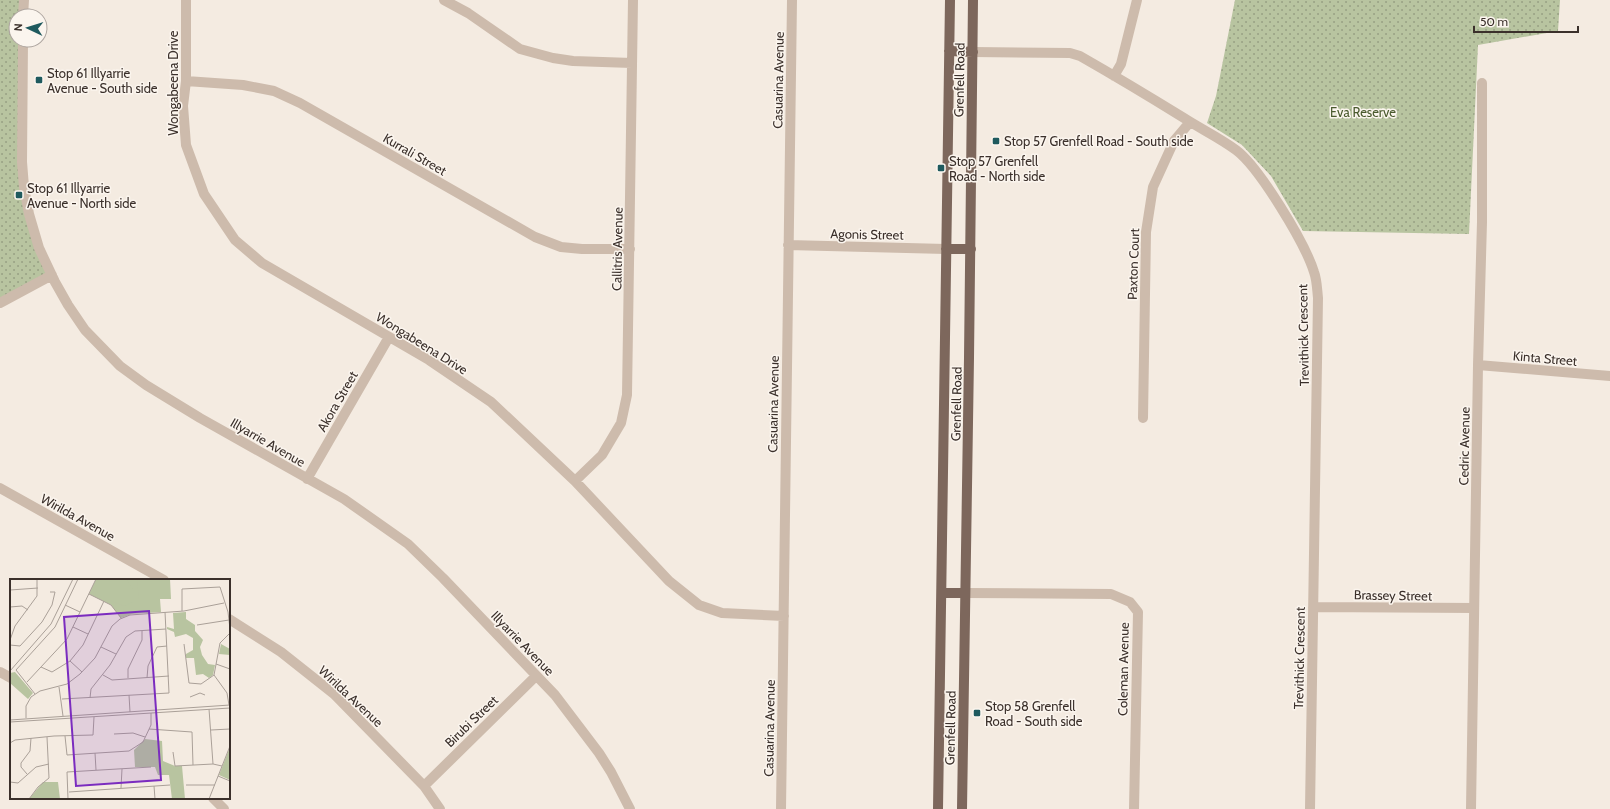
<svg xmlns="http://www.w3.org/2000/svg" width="1610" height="809" font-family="Cabin,sans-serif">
  <defs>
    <pattern id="park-dots" width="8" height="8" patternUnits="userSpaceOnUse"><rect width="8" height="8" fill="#b8c4a0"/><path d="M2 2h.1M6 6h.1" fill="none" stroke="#97a083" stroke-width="1.8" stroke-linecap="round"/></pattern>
  </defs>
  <rect width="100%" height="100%" fill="#f4ebe1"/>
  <!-- park -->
  <path fill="url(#park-dots)" d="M 0,0 L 24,0 L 23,16 L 16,16 L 16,40 L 23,40 L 22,162 L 29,214 L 52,275 L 0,303 Z
    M 1235,0 L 1560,0 L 1558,31 L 1478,45 L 1469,234 L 1303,231 L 1271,176 L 1242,145 L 1207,123 L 1216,96 Z"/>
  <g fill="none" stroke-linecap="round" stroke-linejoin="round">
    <!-- minor -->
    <path stroke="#cdbbac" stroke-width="10" d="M 186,0 L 186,81 L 183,106 L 186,145 L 204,194 L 235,240 L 262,263 L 429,360 L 491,402 L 575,481 L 669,581 L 699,605 L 722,613 L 784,616
      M 444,0 L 468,13 L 520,49 L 553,58 L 573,61 L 632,63
      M 23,16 L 24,0
      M 23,40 L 22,162 L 24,187 L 29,214 L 39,248 L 55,282 L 68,305 L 85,330 L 120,366 L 146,385 L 200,418 L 344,499 L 408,544 L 443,578 L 555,695 L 599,753 L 611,772 L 630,809
      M 973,52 L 1070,53 L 1080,56 C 1115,76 1150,97 1184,118 C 1201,129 1220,138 1236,150 C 1259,167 1305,243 1314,272 C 1317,280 1317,289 1318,298 L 1310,809
      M 1114,76 L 1121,64 L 1137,0
      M 186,81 L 243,85 L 274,91 L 300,103 L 535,237 L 561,247 L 582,249 L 630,249
      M 788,245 L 946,249
      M 0,303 L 52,275
      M 1478,365 L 1610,376
      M 1143,418 L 1146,232 L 1153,187 L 1174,141 L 1190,122
      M 307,479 L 389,337
      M 575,481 L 602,455 L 621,423 L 627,395 L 633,0
      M 0,488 L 164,580
      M 965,593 L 1111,594 L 1130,602 L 1138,612 L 1134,809
      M 1313,607 L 1474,608
      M 229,619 L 281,652 L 334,694 L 424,786 L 440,809
      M 0,672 L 11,678
      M 424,786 L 536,676
      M 213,798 L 224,809
      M 781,809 L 792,0
      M 1471,809 L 1478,365 L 1482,222 L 1482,83"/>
    <!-- major -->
    <path stroke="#7d675c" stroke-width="10" d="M 949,51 L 973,52
      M 946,249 L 971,249
      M 942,593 L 965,593
      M 938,809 L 950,0
      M 962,809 L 969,358 L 973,0"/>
  </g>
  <!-- markers -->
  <g fill="#1f5a5e" stroke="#fbf5ee" stroke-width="1.5">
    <rect x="35" y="76" width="8" height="8" rx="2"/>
    <rect x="992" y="137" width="8" height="8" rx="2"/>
    <rect x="937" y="164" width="8" height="8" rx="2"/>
    <rect x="15" y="191" width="8" height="8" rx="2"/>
    <rect x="973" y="709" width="8" height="8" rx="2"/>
  </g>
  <g text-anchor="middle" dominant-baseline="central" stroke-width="3" stroke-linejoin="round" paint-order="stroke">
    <!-- poi labels -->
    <g font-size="13" fill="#3b302b" stroke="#fbf5ee" text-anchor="start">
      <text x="47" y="73">Stop 61 Illyarrie<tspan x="47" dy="15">Avenue - South side</tspan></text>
      <text x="1004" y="141">Stop 57 Grenfell Road - South side</text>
      <text x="949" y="161">Stop 57 Grenfell<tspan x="949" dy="15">Road - North side</tspan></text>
      <text x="27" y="188">Stop 61 Illyarrie<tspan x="27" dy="15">Avenue - North side</tspan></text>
      <text x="985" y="706">Stop 58 Grenfell<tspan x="985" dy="15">Road - South side</tspan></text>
    </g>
    <!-- street labels -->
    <g font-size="13" fill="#3b302b" stroke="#fbf5ee">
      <text transform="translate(778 80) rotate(-89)">Casuarina Avenue</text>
      <text transform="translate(959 80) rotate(-89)">Grenfell Road</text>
      <text transform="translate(173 83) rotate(-90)">Wongabeena Drive</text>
      <text transform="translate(415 154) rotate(30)">Kurrali Street</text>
      <text transform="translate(867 234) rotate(1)">Agonis Street</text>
      <text transform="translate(617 249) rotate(-89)">Callitris Avenue</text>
      <text transform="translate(1133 264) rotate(-88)">Paxton Court</text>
      <text transform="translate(1303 335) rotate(-91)">Trevithick Crescent</text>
      <text transform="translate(422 343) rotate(32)">Wongabeena Drive</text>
      <text transform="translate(1545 358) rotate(5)">Kinta Street</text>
      <text transform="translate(337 401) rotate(-60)">Akora Street</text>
      <text transform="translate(773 404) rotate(-89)">Casuarina Avenue</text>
      <text transform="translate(956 404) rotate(-89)">Grenfell Road</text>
      <text transform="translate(268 442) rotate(30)">Illyarrie Avenue</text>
      <text transform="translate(1464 446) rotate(-89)">Cedric Avenue</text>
      <text transform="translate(78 517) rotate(29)">Wirilda Avenue</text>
      <text transform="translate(1393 595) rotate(1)">Brassey Street</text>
      <text transform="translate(523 643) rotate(46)">Illyarrie Avenue</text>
      <text transform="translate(1299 658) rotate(-89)">Trevithick Crescent</text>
      <text transform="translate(1123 669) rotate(-89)">Coleman Avenue</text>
      <text transform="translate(351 696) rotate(43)">Wirilda Avenue</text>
      <text transform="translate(471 721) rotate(-44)">Birubi Street</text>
      <text transform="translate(769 728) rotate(-89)">Casuarina Avenue</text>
      <text transform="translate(950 728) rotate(-89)">Grenfell Road</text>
    </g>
    <!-- park labels -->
    <g font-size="13" fill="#4a5a2e" stroke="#fbf5ee">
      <text x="1363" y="112">Eva Reserve</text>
    </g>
  </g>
  <!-- overview -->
  <g transform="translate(10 579)">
    <rect width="220" height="220" fill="#f4ebe1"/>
    <path d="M 86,0 L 160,0 L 161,20 L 150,20 L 151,33 L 122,35 L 111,39 L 101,26 L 79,15 ZM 176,33 L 176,40 L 185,46 L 185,52 L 193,61 L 190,68 L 192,76 L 198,85 L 205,86 L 203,96 L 199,99 L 193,95 L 186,96 L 184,79 L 176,79 L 176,75 L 183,71 L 183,59 L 176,55 L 165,58 L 164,53 L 157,50 L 157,48 L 164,50 L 163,34 ZM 211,65 L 220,70 L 220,76 L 209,75 ZM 5,93 L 23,114 L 18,120 L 0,104 L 0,94 ZM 135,160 L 152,162 L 153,182 L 165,187 L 172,187 L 175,220 L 162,220 L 159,196 L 148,196 L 145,188 L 125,188 L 124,171 ZM 220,168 L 220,201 L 209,196 ZM 33,203 L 48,203 L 50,220 L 19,220 Z" fill="#b8c4a0"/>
    <path d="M 96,0 L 117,1 L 123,10 L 123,23 L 114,27 L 99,21 L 94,16 ZM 127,0 L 142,0 L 143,20 L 129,20 Z" fill="#b8c4a0"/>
    <path fill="none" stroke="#aaa098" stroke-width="1" d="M 0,11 L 28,9M 79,15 L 101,26 L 111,39M 55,26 L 70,33M 0,28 L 12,27 L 18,31M 172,32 L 172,10 L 210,8 L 218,33 L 220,50M 187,46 L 219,41M 63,48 L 78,55M 0,61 L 5,47 L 27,17 L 27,0M 174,65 L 179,104 L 191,105 L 204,96M 0,66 L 10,67 L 32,43 L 42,26 L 45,13 L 40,13M 91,68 L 106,75M 60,82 L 72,93M 206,85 L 220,90M 31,88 L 42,93 L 60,82 L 73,66 L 94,22M 0,92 L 41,45 L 63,0M 93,96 L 102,101 L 159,97M 204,96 L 210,64 L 220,54M 204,96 L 217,114 L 219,126M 118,99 L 118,90 L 132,61 L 132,52M 137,99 L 138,87 L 147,68 L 157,67M 17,103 L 57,60 L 86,0M 49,108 L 53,137M 25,115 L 6,91 L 45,48 L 68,0M 119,116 L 120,133M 180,118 L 190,114 L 195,116M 80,119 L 81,110 L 100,86 L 116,58 L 125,52 L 156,50M 52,120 L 159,114 L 155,33M 199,130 L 203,185M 16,139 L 16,127 L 21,118 L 30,112 L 57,105 L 70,95 L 85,79 L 102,47 L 110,40 L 120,36 L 174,32 L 214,24M 0,141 L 220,126M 0,143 L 220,129M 139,150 L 182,153 L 183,186M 201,151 L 220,150M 104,155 L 123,154 L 135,158M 55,157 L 57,176 L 119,172 L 133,163 L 141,146 L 141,134M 0,164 L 5,161 L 44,157 L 83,156 L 84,138M 163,173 L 165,187 L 203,185 L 212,187M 85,174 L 86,191M 17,195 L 11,188 L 11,184 L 20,172 L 21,159M 208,197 L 220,202M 0,203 L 8,204 L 26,188 L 39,185M 176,206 L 205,206M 144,207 L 145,220M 111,209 L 112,190M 59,213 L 160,206M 19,220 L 28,208 L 39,199 L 37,158M 58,220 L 57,193 L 141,188M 199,220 L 220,167"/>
    <path fill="#7b2cbf" fill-opacity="0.15" stroke="#7b2cbf" stroke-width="2" d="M 139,32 L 151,201 L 66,207 L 54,38 Z"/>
    <rect width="220" height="220" fill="none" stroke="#3b302b" stroke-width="2"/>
  </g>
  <!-- north arrow -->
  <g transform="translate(28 28) rotate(274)"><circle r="19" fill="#fbf5ee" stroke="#aea6a0"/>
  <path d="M0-3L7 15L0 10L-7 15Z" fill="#1f5a5e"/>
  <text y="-6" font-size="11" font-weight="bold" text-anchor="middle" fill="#3b302b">N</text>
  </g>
  <!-- scale -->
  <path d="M1474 26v6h104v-6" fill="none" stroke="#3b302b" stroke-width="2"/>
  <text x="1480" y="26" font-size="12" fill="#3b302b" stroke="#fbf5ee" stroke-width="3" paint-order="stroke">50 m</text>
</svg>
